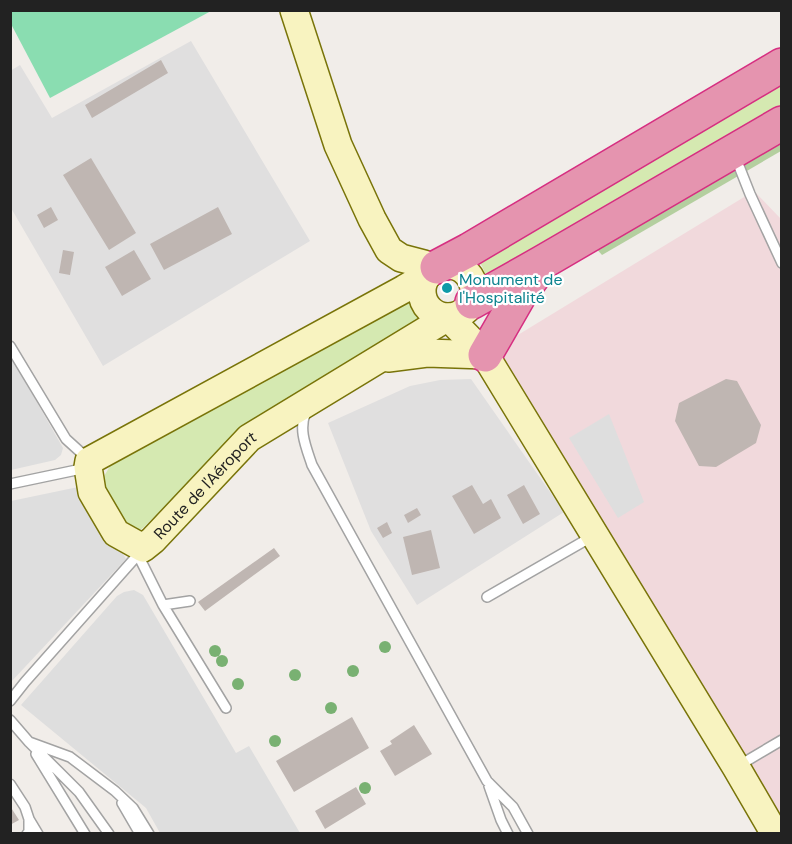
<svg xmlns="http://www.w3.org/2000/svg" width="792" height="844" font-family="'DM Sans',sans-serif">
  <rect width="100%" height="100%" fill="#f1ede9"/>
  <!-- residential -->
  <path fill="#e0dfdf" d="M 191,41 L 310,241 L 103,366 L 11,208 L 10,71 L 20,65 L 52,118 Z
    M 471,379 L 564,512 L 417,605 L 371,531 L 328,423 L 410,386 L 440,380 Z"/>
  <!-- commercial -->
  <path fill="#f1d9dc" d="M 754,191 L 781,219 L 781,833 L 485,355 Z"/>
  <!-- grass -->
  <path fill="#d5e9b1" d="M 781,76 L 781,111 L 486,276 L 482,266 L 475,257 Z
    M 409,296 L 417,313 L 423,320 L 271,409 L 244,428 L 143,528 L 136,532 L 117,516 L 102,489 L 103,478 L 110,466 Z"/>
  <!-- forest -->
  <path fill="#b4cf9f" d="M 781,138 L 781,151 L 602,255 L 594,246 Z"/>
  <!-- pitch -->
  <path fill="#8addb1" d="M 10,11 L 11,10 L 211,11 L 50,98 L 11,24 Z"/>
  <!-- parking -->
  <path fill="#dedede" d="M 10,355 L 63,448 L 61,455 L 55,460 L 11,470 Z
    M 609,414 L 644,502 L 618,518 L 569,438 Z
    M 83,486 L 126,559 L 11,682 L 11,501 Z
    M 134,590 L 143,595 L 236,753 L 249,746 L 300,833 L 160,833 L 146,808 L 21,705 L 117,596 L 124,592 Z"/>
  <!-- building -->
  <path fill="#bfb6b2" d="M 161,60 L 168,73 L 92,118 L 85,105 Z
    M 91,158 L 136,233 L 109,250 L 63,175 Z
    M 51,207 L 58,220 L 44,228 L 37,215 Z
    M 218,207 L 232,234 L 164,270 L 150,244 Z
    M 63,250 L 74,252 L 70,275 L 59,273 Z
    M 134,250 L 151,279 L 122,296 L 105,267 Z
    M 726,379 L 737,381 L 761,425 L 756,443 L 716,467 L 699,466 L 675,421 L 679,403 Z
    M 472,485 L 483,504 L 491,499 L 501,518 L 474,534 L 452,496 Z
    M 524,485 L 540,514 L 523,524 L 507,495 Z
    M 417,508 L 421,515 L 408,523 L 404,515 Z
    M 387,522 L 392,533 L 383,538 L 377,528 Z
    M 431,530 L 440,568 L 412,575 L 403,537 Z
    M 274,548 L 280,556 L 205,611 L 198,602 Z
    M 352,717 L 369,748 L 294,792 L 276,761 Z
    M 414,725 L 432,754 L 395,776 L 380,751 L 392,744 L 390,741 Z
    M 356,787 L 366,804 L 325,829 L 315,811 Z
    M 10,806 L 19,820 L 10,825 Z"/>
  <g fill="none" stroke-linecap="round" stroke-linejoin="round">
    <defs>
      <path id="lane" d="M 735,156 L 750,194 L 782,263
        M 10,346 L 66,439 L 88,459
        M 306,412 C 298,429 306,447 312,465 L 487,781 L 513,807 L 528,834
        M 10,484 L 86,468
        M 138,555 L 163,605 L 190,601
        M 487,597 L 593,536
        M 163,605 L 226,708
        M 10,701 L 25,682 L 143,549
        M 10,720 L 29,742 L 79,792 L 109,834
        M 29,742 L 70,757 L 115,791 L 133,808 L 149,834
        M 36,754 L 85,834
        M 738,766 L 782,740
        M 10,784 L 25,807 L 29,819 L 38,834
        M 489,786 L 501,820 L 508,834
        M 122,803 L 140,834
        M 27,834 L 29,832 L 29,819"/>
      <g id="secondary">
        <path d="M 294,10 L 338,145 L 372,219 L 389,250 L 401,258 L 424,264 L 432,270"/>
        <circle cx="448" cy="291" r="26"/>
        <path id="s1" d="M 428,275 L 404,289 L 89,461 L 88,467 L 92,492 L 116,533 L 143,548 L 153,540 L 249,438 L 448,317 L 485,355 L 736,767 L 775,834"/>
        <path d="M 388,358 L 427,353 L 485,355"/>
      </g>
      <path id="highway" d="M 437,267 L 469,250 L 782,65
        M 472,302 L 543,262 L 782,123
        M 485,355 L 519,296 L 538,270"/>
    </defs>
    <!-- lane casing -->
    <use href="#lane" stroke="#a3a3a3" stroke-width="12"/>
    <!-- secondary casing -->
    <use href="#secondary" stroke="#797409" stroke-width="30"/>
    <!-- highway casing -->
    <use href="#highway" stroke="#d62f81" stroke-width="36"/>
    <!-- lane -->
    <use href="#lane" stroke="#fff" stroke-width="9"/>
    <!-- secondary -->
    <use href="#secondary" stroke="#f8f3c0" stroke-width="27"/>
    <!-- highway -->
    <use href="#highway" stroke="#e594af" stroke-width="33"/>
  </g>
  <!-- trees -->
  <g fill="#79b172">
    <circle cx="385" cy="647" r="6"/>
    <circle cx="215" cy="651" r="6"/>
    <circle cx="222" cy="661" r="6"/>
    <circle cx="353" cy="671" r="6"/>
    <circle cx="295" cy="675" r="6"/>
    <circle cx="238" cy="684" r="6"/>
    <circle cx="331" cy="708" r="6"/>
    <circle cx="275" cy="741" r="6"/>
    <circle cx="365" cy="788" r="6"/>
  </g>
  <!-- markers -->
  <circle fill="#0f9aa8" stroke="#fff" stroke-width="2" cx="447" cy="288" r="6"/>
  <g text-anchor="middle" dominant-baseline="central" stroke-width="4.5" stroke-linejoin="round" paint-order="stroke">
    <!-- culture labels -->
    <g font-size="16" fill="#0d838f" stroke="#fff" text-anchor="start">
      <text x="459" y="279">Monument de<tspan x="459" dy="18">l'Hospitalité</tspan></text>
    </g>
    <!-- street labels -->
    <g font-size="16" fill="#222" stroke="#fff">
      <text stroke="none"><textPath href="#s1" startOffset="585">Route de l'Aéroport</textPath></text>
    </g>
  </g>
  <!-- border -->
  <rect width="792" height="844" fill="none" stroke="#222222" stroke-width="24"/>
</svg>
